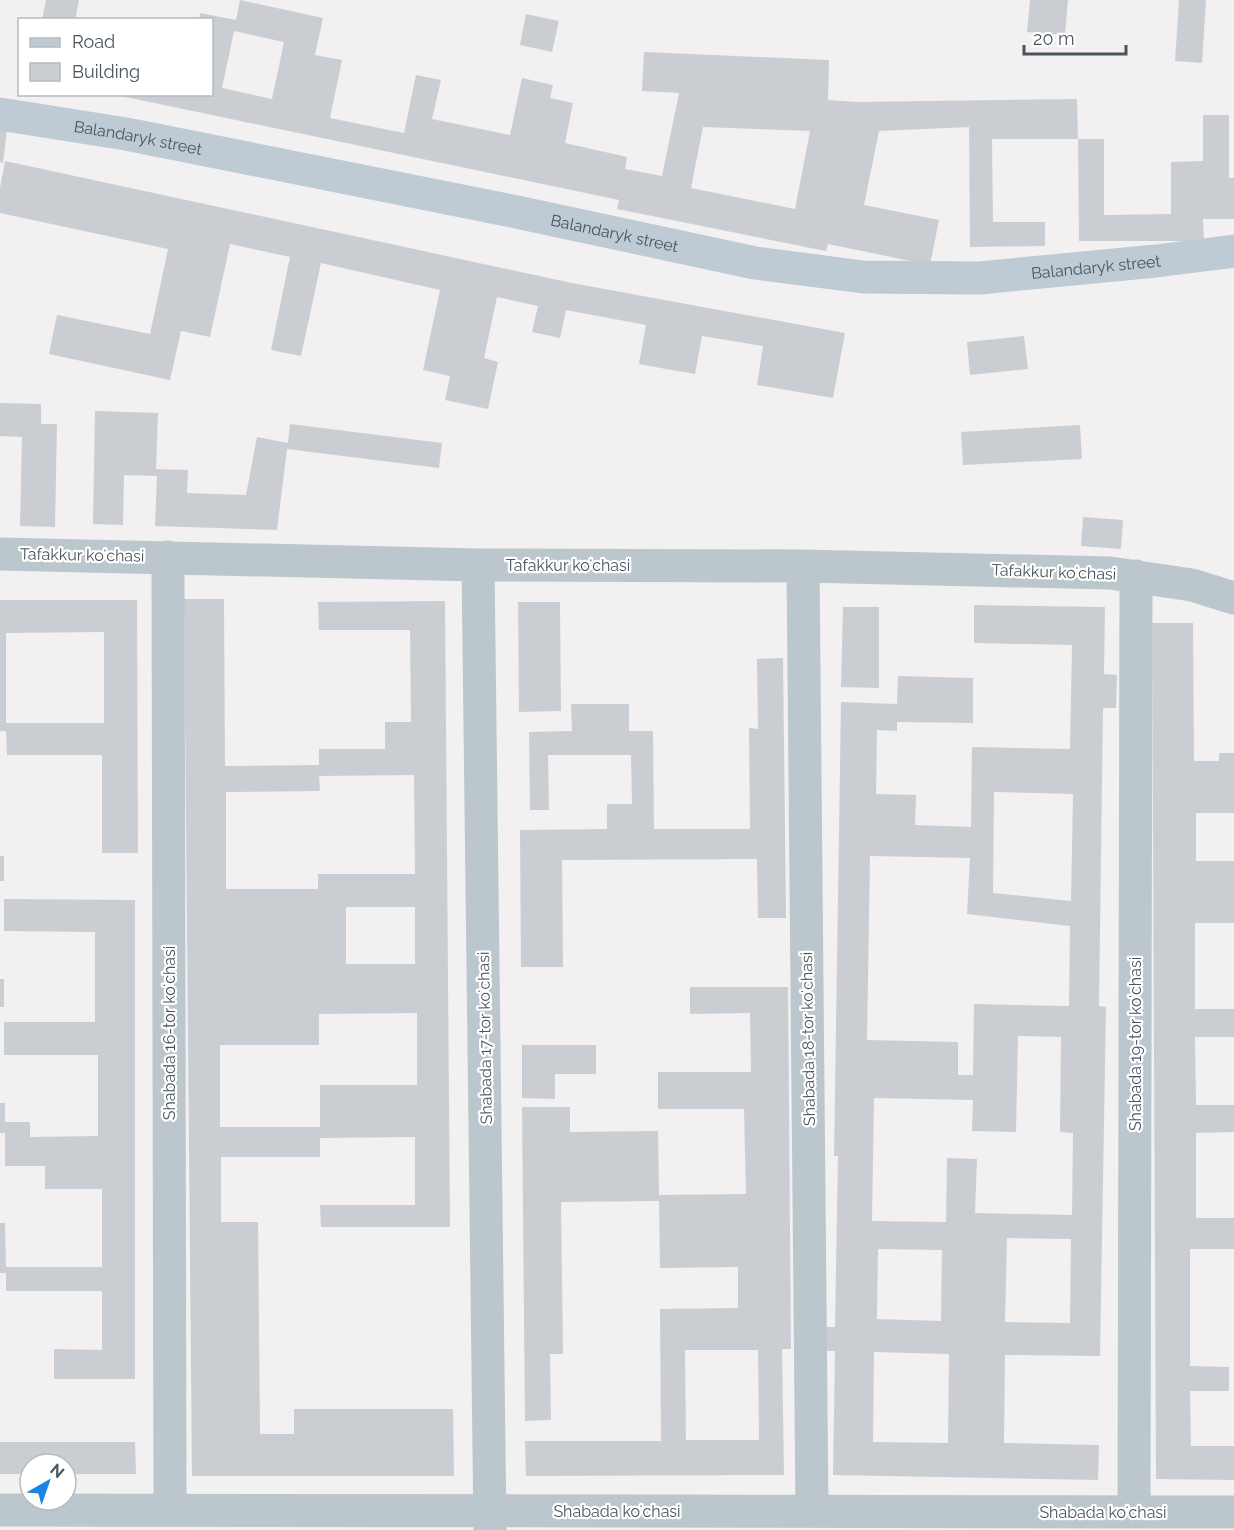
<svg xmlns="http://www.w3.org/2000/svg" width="1234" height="1530" font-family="Raleway,sans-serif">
  <rect width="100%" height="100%" fill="#f2f0f0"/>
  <!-- building -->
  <path fill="#caced3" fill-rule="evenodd" d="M 46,0 L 79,0 L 75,20 L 42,20 Z
    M 240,0 L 323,18 L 315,55 L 342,60 L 330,118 L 404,133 L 416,75 L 441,80 L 432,119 L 510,135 L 522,78 L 553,85 L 550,98 L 573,103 L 565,143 L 627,157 L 625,169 L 662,176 L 679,93 L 642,91 L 644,52 L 829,60 L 828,100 L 856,102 L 1077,99 L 1078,139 L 1104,139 L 1104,215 L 1171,214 L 1171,162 L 1203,161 L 1203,115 L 1229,115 L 1229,178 L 1234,178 L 1234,219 L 1203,219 L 1204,241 L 1079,241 L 1078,139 L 992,139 L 993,222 L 1045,222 L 1045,246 L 970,247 L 969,127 L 879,131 L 864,205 L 939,220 L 930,265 L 828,244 L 826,251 L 617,209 L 619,200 L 121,96 L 212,94 L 212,20 L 199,20 L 200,13 L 236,20 ZM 234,31 L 284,42 L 272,99 L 222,88 ZM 703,127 L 810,131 L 795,209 L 691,188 Z
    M 1030,0 L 1068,0 L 1065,35 L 1027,32 Z
    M 1179,0 L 1206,0 L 1202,63 L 1175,61 Z
    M 526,14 L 559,21 L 552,52 L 520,45 Z
    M 0,129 L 7,130 L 3,163 L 0,162 Z
    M 5,161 L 572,283 L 845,333 L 833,398 L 757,385 L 763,346 L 702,336 L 695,374 L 666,369 L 639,364 L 646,325 L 566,310 L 560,338 L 532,332 L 538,306 L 497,297 L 484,358 L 498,362 L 488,409 L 445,400 L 450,376 L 423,370 L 440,290 L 321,263 L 301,356 L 271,350 L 290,257 L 230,244 L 210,337 L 181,331 L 170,380 L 49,354 L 57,315 L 150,334 L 168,249 L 0,213 L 0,188 Z
    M 1024,336 L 1028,369 L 970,375 L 967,342 Z
    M 0,403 L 41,404 L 41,424 L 57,424 L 55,527 L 20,526 L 22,437 L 0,436 Z
    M 95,411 L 158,413 L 156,469 L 188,470 L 187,493 L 246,495 L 257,437 L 288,443 L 290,424 L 442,443 L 439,468 L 287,449 L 277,530 L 155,526 L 157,476 L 124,475 L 123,525 L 93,524 Z
    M 1080,425 L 1082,459 L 963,465 L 961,432 Z
    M 1083,517 L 1123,520 L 1121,549 L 1081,546 Z
    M 184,599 L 224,599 L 225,766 L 319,765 L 319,749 L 385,749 L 385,722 L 411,722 L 410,630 L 319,630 L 318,602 L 445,601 L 450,1227 L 321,1227 L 320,1205 L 415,1205 L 415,1137 L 320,1138 L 320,1157 L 221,1157 L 221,1222 L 258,1222 L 260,1434 L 294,1434 L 294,1409 L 453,1409 L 454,1476 L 192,1476 ZM 414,775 L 415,874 L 318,874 L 318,889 L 226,889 L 226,792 L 320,791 L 319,776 ZM 346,907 L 415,907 L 415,964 L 346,964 ZM 417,1013 L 417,1085 L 320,1085 L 320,1127 L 220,1127 L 220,1045 L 319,1045 L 319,1014 Z
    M 0,600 L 137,600 L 138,853 L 102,853 L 102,755 L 7,755 L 6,731 L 0,731 ZM 104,632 L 104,723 L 6,723 L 6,633 Z
    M 518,602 L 560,602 L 561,711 L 519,712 Z
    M 974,605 L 1105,607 L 1104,674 L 1117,675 L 1116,708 L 1103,708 L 1099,1006 L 1106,1007 L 1100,1356 L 1005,1355 L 1004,1443 L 1099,1445 L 1098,1480 L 833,1475 L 835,1351 L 826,1351 L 826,1327 L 835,1327 L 838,1156 L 834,1156 L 841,702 L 897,704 L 898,676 L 973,678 L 973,723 L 897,722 L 897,731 L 877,730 L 876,794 L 916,795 L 915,825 L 971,827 L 972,747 L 1070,749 L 1072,645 L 974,643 ZM 994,792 L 1073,794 L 1071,901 L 993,893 ZM 870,856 L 970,858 L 967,914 L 1070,926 L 1069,1006 L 974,1004 L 973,1075 L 958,1075 L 958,1042 L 867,1040 ZM 1018,1036 L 1061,1037 L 1060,1132 L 1073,1133 L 1072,1215 L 975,1213 L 977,1159 L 947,1158 L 946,1222 L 872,1221 L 874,1098 L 973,1100 L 972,1131 L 1016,1132 ZM 1007,1238 L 1071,1239 L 1070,1323 L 1005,1322 ZM 878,1249 L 942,1250 L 941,1321 L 877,1319 ZM 874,1352 L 949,1354 L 948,1443 L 873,1442 Z
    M 843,607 L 879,607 L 879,688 L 841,687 Z
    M 1152,623 L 1193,623 L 1194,761 L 1219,761 L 1219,753 L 1234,753 L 1234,813 L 1196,813 L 1196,861 L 1234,861 L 1234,923 L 1195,923 L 1195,1009 L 1234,1009 L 1234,1037 L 1195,1037 L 1196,1105 L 1234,1105 L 1234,1132 L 1196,1133 L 1196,1218 L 1234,1218 L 1234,1249 L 1190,1249 L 1190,1366 L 1229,1367 L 1229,1391 L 1190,1391 L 1191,1446 L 1234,1446 L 1234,1480 L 1156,1479 Z
    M 783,658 L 786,918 L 758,918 L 757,859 L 562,860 L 563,967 L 521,967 L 520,830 L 607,829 L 607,804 L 632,804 L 631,755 L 548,755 L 549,810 L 530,810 L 529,732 L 572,731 L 571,704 L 629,704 L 629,731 L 653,731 L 654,829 L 750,829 L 749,728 L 758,729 L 757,659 Z
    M 0,856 L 4,856 L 4,881 L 0,881 Z
    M 4,899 L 135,900 L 135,1379 L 54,1379 L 54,1349 L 102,1350 L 102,1291 L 6,1291 L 6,1273 L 0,1273 L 0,1223 L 5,1223 L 6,1267 L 102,1267 L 102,1189 L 45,1189 L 45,1166 L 5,1166 L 5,1133 L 0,1133 L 0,1103 L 5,1103 L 5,1122 L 30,1122 L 30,1137 L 98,1136 L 98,1055 L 4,1055 L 4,1022 L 95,1022 L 95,932 L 4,931 Z
    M 0,979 L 4,979 L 4,1007 L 0,1007 Z
    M 690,987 L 788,987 L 791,1349 L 782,1349 L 784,1475 L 526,1476 L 525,1441 L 661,1441 L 660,1309 L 738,1308 L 738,1267 L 660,1268 L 659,1201 L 561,1202 L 563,1354 L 550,1354 L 551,1420 L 525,1421 L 522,1107 L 570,1107 L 570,1132 L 658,1131 L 659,1195 L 746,1194 L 744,1109 L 658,1109 L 658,1072 L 751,1072 L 750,1013 L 690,1014 ZM 685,1350 L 758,1350 L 759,1440 L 686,1440 Z
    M 522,1045 L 596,1045 L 596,1074 L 555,1074 L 555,1099 L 522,1098 Z
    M 0,1442 L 135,1442 L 136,1474 L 66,1474 L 66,1464 L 30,1464 L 30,1474 L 0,1474 Z"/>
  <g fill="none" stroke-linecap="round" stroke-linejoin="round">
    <!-- street -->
    <path stroke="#bcc6cd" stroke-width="33" d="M 0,554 L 478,565 L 803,566 L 1110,573 L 1192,585 L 1234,598
      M 168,557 L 170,1510
      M 478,565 L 490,1530
      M 803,566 L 812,1511
      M 0,1510 L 1234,1512
      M 1134,1512 L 1136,576"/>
    <!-- secondary -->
    <path stroke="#becad4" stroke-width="33" id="s1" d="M 0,114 L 126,134 L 512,211 L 755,263 L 863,277 L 979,278 L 1156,261 L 1234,251"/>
  </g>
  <g text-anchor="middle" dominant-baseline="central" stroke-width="4.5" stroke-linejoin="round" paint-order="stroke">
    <!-- street labels -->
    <g font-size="16" fill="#48555e" stroke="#fff">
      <text stroke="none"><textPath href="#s1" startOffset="140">Balandaryk street</textPath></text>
      <text stroke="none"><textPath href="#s1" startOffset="626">Balandaryk street</textPath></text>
      <text stroke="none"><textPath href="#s1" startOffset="1112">Balandaryk street</textPath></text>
      <text transform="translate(82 555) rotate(1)">Tafakkur koʻchasi</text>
      <text x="568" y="565">Tafakkur koʻchasi</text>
      <text transform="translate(1054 572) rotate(2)">Tafakkur koʻchasi</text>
      <text transform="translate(169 1033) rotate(-90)">Shabada 16-tor koʻchasi</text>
      <text transform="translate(485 1038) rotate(-91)">Shabada 17-tor koʻchasi</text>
      <text transform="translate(808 1039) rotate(-91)">Shabada 18-tor koʻchasi</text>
      <text transform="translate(1135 1044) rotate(-90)">Shabada 19-tor koʻchasi</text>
      <text x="617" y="1511">Shabada koʻchasi</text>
      <text x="1103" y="1512">Shabada koʻchasi</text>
    </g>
  </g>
  <!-- legend -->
  <rect x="18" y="18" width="195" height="78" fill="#ffffff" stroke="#b6bbbf" stroke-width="1.5"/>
  <rect x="30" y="38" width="30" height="9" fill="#becad4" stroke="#b6bbbf" stroke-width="1.5"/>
  <text x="72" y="48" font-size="18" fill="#48555e">Road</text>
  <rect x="30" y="63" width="30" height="18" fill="#caced3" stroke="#b6bbbf" stroke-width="1.5"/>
  <text x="72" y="78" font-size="18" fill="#48555e">Building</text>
  <!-- north arrow -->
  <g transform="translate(48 1482) rotate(40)"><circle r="28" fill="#ffffff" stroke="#b6bbbf" stroke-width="1.5"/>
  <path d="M0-4.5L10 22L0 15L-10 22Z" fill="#1885e4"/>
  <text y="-9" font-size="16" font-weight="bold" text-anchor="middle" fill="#48555e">N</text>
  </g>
  <!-- scale -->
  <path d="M1024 45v9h102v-9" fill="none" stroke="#48555e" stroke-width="3"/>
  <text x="1033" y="45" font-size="18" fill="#48555e" stroke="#ffffff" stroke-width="4.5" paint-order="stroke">20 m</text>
</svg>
